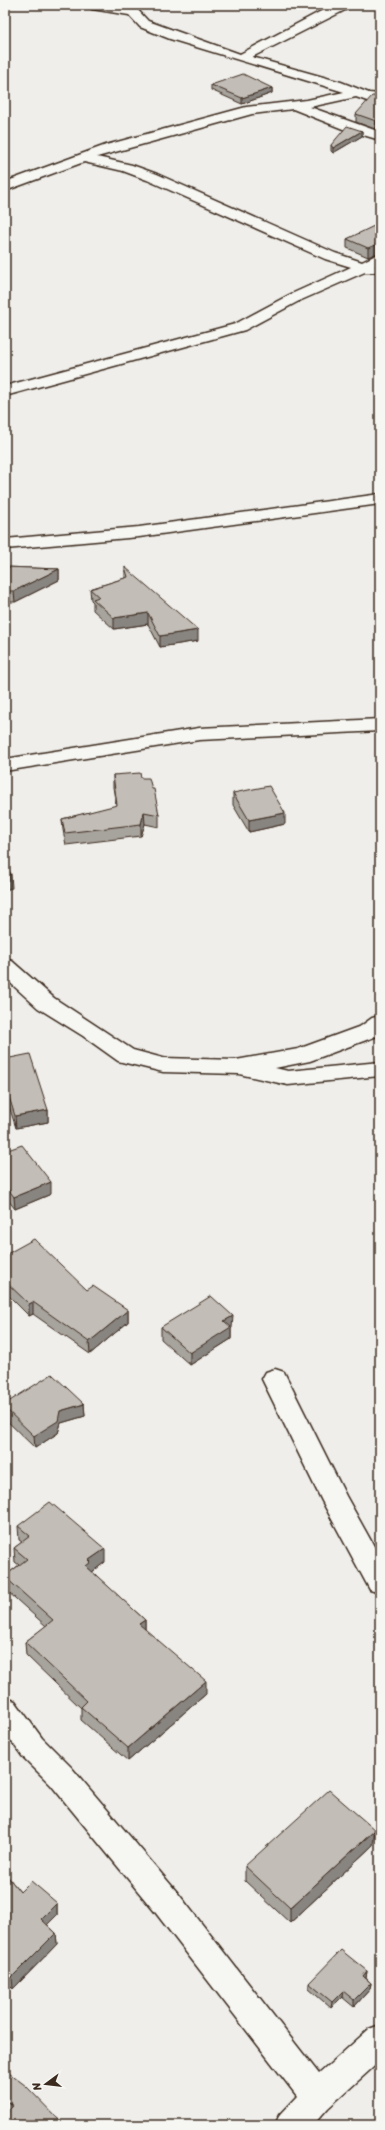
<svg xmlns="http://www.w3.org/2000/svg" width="385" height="2130" font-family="Sriracha,sans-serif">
  <rect width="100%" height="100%" fill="#efeeea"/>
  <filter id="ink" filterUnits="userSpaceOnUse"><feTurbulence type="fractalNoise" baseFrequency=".025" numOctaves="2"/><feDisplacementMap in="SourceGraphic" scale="8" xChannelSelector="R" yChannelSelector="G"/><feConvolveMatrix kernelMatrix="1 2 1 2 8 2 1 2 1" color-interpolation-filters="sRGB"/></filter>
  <g filter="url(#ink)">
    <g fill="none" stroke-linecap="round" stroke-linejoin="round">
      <defs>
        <path id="street" d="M 86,5 L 113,5 L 137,9 L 148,21 L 240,54 L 325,9 L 338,5 L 355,5 L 252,57 L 341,82 L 369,93 L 380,94 L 380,102 L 367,101 L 356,97 L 310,107 L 380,132 L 380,140 L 343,129 L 293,109 L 252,114 L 97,157 L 132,165 L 157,174 L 335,253 L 362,262 L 380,253 L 380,263 L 375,266 L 377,269 L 375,272 L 365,272 L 299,301 L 245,330 L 5,396 L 5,386 L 235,324 L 289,295 L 351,267 L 325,259 L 147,180 L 123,171 L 84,162 L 5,191 L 5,182 L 106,145 L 246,107 L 307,100 L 344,92 L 170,39 L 140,27 L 129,15 L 92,9 Z
          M 380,494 L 380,504 L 139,537 L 5,549 L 5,539 L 139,527 Z
          M 380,719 L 380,731 L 199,740 L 5,771 L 5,759 L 199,728 Z
          M 5,959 L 12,961 L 54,998 L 133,1050 L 163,1058 L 236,1060 L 298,1049 L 361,1026 L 372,1018 L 380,1016 L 380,1034 L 377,1036 L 310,1061 L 275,1068 L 288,1071 L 380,1062 L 380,1076 L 288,1085 L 239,1074 L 163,1072 L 126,1063 L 118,1061 L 83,1036 L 38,1008 L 5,978 Z
          M 275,1369 L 284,1372 L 346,1496 L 380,1557 L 380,1593 L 370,1590 L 322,1501 L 262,1379 L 266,1372 Z
          M 5,1698 L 15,1701 L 42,1738 L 71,1767 L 177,1892 L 319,2074 L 369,2029 L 380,2025 L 380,2061 L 328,2108 L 313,2125 L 275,2125 L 280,2114 L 297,2096 L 155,1912 L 51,1785 L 22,1756 L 5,1732 Z"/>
      </defs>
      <!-- street casing -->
      <use href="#street" stroke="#3b2a1e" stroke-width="3"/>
      <!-- street -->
      <use href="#street" fill="#f6f6f2" fill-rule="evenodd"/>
    </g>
    <!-- wall -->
    <path fill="#a7a39d" stroke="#3b2a1e" d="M 211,85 L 272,88 L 272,93 L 242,104 L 211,90 Z
      M 380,96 L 375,129 L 356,122 L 356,114 Z
      M 362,131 L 362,136 L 333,153 L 331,151 L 331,145 Z
      M 380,225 L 368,257 L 347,248 L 347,239 Z
      M 5,567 L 59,569 L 59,580 L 15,602 L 5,602 Z
      M 125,567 L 198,641 L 160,647 L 148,624 L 114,629 L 93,610 L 93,602 L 91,600 L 90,589 L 125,578 Z
      M 113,775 L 141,778 L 152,789 L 159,815 L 159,827 L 145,824 L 141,836 L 66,845 L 63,830 L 62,819 L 116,806 L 113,787 Z
      M 233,793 L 285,824 L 249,832 L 233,805 Z
      M 5,1059 L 48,1110 L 48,1122 L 16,1128 L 5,1094 Z
      M 5,1151 L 51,1194 L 15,1209 L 5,1196 Z
      M 5,1255 L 87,1290 L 128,1310 L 128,1322 L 90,1354 L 33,1314 L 29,1316 L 5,1292 Z
      M 161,1327 L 232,1328 L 231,1329 L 231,1339 L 190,1365 L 161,1339 Z
      M 5,1404 L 84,1404 L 85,1416 L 61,1423 L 58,1433 L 35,1448 L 5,1419 Z
      M 18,1526 L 105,1562 L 92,1572 L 145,1620 L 145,1630 L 206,1694 L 128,1761 L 81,1720 L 81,1708 L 26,1655 L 25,1642 L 46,1626 L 6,1590 L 5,1576 L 19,1565 L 15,1562 L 14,1548 L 22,1542 L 19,1540 Z
      M 375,1830 L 373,1845 L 290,1923 L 245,1881 L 245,1866 Z
      M 5,1873 L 20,1892 L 57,1903 L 57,1915 L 47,1924 L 56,1933 L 57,1944 L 13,1989 L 5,1981 Z
      M 367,1971 L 366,1978 L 371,1983 L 370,1989 L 354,2007 L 342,1997 L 331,2008 L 309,1989 L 309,1983 Z
      M 5,2070 L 64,2125 L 8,2112 L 5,2109 Z"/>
    <!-- shaded-wall -->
    <path fill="#888480" stroke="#3b2a1e" d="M 272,88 L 272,93 L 242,104 L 242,98 Z
      M 380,119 L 380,126 L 375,129 L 376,121 Z
      M 362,131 L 362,136 L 333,153 L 333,148 Z
      M 380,243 L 380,252 L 368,257 L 368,248 Z
      M 59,569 L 59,580 L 15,602 L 14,591 Z
      M 148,613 L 148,624 L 114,629 L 114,618 Z
      M 198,630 L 198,641 L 160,647 L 160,636 Z
      M 144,812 L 145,824 L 141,836 L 141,824 Z
      M 285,813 L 285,824 L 249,832 L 249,820 Z
      M 11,874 L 12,888 L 5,890 L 5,875 Z
      M 48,1110 L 48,1122 L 16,1128 L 15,1116 Z
      M 51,1182 L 51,1194 L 15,1209 L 14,1197 Z
      M 33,1302 L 33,1314 L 29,1316 L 29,1304 Z
      M 128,1310 L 128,1322 L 90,1354 L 89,1342 Z
      M 233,1316 L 232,1328 L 231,1329 L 231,1339 L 190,1365 L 190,1353 L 224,1321 Z
      M 84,1404 L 85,1416 L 61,1423 L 58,1433 L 35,1448 L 34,1436 L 60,1411 Z
      M 105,1549 L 105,1562 L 92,1572 L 86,1566 L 89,1560 Z
      M 145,1620 L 145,1633 L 139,1624 Z
      M 206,1681 L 206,1694 L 128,1761 L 128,1748 Z
      M 375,1830 L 373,1845 L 290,1923 L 290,1908 Z
      M 57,1903 L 57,1915 L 42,1930 L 41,1919 Z
      M 56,1933 L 57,1944 L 13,1989 L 12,1977 Z
      M 367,1971 L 366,1978 L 362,1983 L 363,1976 Z
      M 371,1983 L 370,1989 L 354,2007 L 354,2000 Z
      M 343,1991 L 342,1997 L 331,2008 L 332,2002 Z"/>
    <!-- building -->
    <path fill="#c2bdb7" stroke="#3b2a1e" d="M 243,74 L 272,88 L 242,98 L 211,85 Z
      M 372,96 L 380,96 L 380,119 L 376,121 L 356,114 Z
      M 347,126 L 362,131 L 333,148 L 331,145 Z
      M 378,224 L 380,225 L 380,243 L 368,248 L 347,239 Z
      M 5,567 L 59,569 L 14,591 L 5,591 Z
      M 125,567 L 198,630 L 160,636 L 148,613 L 114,618 L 93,599 L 99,597 L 90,589 L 128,577 Z
      M 140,773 L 141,778 L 149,778 L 152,789 L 154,789 L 159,815 L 144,812 L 141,824 L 65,833 L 62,819 L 117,805 L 113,775 Z
      M 269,786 L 285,813 L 249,820 L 233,793 Z
      M 5,863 L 11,874 L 5,875 Z
      M 30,1054 L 48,1110 L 15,1116 L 5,1084 L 5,1059 Z
      M 22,1145 L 51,1182 L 14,1197 L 5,1185 L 5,1151 Z
      M 34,1239 L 87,1290 L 93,1286 L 128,1310 L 89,1342 L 33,1302 L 29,1304 L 5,1281 L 5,1261 L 8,1259 L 5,1256 L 5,1255 Z
      M 211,1296 L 233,1316 L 224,1321 L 231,1327 L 190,1353 L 161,1327 Z
      M 52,1374 L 84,1404 L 60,1411 L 58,1421 L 34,1436 L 5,1408 L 5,1404 Z
      M 50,1502 L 105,1549 L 89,1560 L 91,1562 L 86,1566 L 145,1620 L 139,1624 L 206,1681 L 128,1748 L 81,1707 L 87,1701 L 25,1642 L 53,1620 L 5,1577 L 5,1576 L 27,1559 L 14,1548 L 30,1536 L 18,1526 Z
      M 329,1790 L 375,1830 L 290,1908 L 245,1866 Z
      M 5,1873 L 20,1892 L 31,1881 L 57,1903 L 41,1919 L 56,1933 L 12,1977 L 5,1971 Z
      M 341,1950 L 367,1971 L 363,1976 L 371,1983 L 354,2000 L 343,1991 L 332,2002 L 309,1983 Z
      M 5,2070 L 26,2086 L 64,2125 L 5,2125 L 5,2114 L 13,2106 L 5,2100 Z"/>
  </g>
  <!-- margin -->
  <rect width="385" height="2130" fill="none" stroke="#f6f6f2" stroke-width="20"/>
  <rect x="10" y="10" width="365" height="2110" fill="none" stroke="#3b2a1e" stroke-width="1.5" filter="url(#ink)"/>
  <!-- north arrow -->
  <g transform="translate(46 2084) rotate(255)" stroke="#f6f6f2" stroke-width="3" paint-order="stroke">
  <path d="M0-3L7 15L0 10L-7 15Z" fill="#3b2a1e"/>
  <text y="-6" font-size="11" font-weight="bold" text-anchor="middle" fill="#3b2a1e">N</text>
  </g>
</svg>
